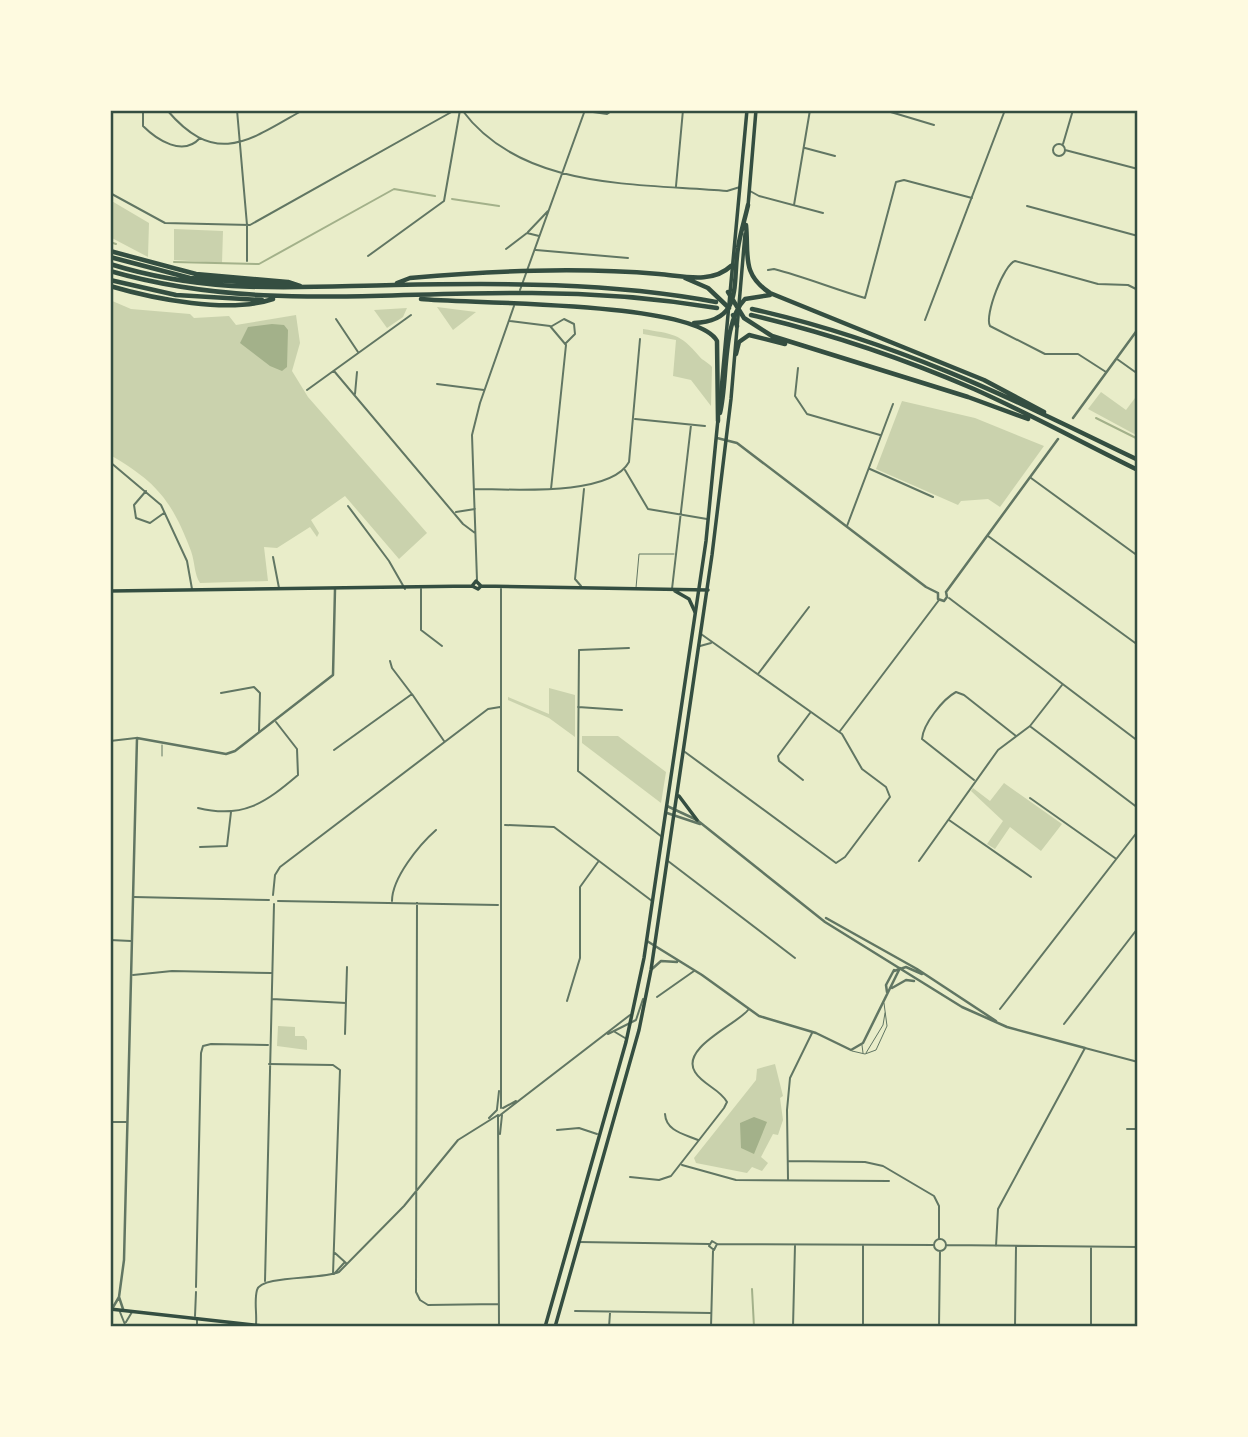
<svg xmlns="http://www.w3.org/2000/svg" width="1248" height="1437" font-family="'Space Grotesk',sans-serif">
  <rect width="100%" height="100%" fill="#e9edc9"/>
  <!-- green -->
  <path fill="#cad2ad" d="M 110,200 L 149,223 L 148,257 L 110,237 Z
    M 174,229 L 223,231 L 222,263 L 174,260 Z
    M 110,300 L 131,309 L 190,314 L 194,318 L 229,316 L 236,325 L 296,315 L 300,343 L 292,371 L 308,397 L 427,533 L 399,559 L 345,496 L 311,520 L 319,533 L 317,537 L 310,527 L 277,548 L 264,547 L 268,581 L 200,583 C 194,574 195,562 191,551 C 172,501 157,482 110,455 Z
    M 437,307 L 476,312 L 453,330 Z
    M 407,308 L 403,317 L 387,328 L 374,310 Z
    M 643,329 C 672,334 680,333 699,356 C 703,361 708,362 712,367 L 711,406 L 691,380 L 673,376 L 676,340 L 643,334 Z
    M 1101,392 L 1126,410 L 1138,394 L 1138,436 L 1088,409 Z
    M 902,401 L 975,418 L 1044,446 L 1000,507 L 988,499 L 961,501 L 958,505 L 876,469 Z
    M 549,688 L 575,695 L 575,737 L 549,718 L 508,700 L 508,697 L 549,714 Z
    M 582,736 L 618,736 L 666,772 L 661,803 L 582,743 Z
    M 1004,783 L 1062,824 L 1041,851 L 1010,827 L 995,849 L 987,844 L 1003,821 L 971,791 L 973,788 L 990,801 Z
    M 278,1026 L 295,1027 L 295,1036 L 304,1036 L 307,1040 L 307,1050 L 277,1046 Z
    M 775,1064 L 783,1096 L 780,1098 L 783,1120 L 778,1135 L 773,1134 L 761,1157 L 768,1163 L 762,1171 L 752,1167 L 747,1173 L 696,1163 L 694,1158 L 756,1080 L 757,1069 Z"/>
  <!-- water -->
  <path fill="#a3b18a" d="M 272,324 L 284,325 L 288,330 L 287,367 L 282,371 L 270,366 L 240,343 L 248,327 Z
    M 754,1117 L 767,1122 L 754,1154 L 741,1148 L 740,1123 Z"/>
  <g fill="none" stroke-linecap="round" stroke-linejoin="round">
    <!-- stream -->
    <path stroke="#a3b18a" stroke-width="2" d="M 452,199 L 499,206
      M 110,242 L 116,244
      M 174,262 L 259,264 L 394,189 L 435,196
      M 1096,418 L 1138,439
      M 752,1289 L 754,1327"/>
    <!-- service -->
    <path stroke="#617663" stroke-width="1" d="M 636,588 L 639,554 L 674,554
      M 162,756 L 162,745
      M 862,1045 L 863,1053
      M 852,1051 L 865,1054 L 876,1050 L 887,1026 L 884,1003
      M 866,1053 L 883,1025 L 885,1013"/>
    <!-- minor -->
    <path stroke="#617663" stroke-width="2" d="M 143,110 L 143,126 C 157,140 183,157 200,138
      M 167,110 C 216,168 250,140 303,110
      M 237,110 L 247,225 L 247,261
      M 462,110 C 522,191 638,183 727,191 L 740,187
      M 884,110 L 934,125
      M 586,111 L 607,114 L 613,110
      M 1063,144 L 1073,110
      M1053 150a6 6 0 1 1 12 0a6 6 0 1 1-12 0Z
      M 805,148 L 835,156
      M 1065,150 L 1138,169
      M 676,186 L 683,110
      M 750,191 L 759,196 L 823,213
      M 110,193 L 165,223 L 250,225 L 455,110
      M 794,205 L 810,110
      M 1027,206 L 1138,236
      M 528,232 L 548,211
      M 506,249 L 527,233 L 539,236
      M 536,250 L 628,258
      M 368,256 L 444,201 L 460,110
      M 768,270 L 774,269 C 805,277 834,289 865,298 L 896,182 L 904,180 L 972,198
      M 520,290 L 585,110
      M 336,319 L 358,352
      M 925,320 L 1005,110
      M 510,321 L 550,326 L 566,345 L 551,489
      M 552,326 L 564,319 L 574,324 L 575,334 L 565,344
      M 1117,359 L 1138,374
      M 798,368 L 795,396 L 807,414 L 880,435
      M 334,371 L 463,524 L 475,533
      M 1106,372 L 1078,354 L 1045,354 L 990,326 C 984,316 1004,264 1015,261 L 1098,284 L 1128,285 L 1138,290
      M 437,384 L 484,390
      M 307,390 L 411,315
      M 355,394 L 357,372
      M 635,419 L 705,426
      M 110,462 L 161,505 L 187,561 L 192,589
      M 870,469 L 933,497
      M 625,470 L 648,509 L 707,519
      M 1031,478 L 1138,556
      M 474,489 C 510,489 610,497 629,462 L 640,339
      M 146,491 L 134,505 L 136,518 L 150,523 L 164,513
      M 348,506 L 389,561 L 405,589
      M 456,512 L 475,509
      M 847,526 L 893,404
      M 988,536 L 1138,645
      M 273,557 L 279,588
      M 477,580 L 472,435 L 480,403 L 514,306
      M 581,586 L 575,579 L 584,489
      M 421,589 L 421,630 L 442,646
      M 672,589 L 691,425
      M 949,598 L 1138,741
      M 700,646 L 711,643
      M 629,648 L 579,650 L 578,771 L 662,837
      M 390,661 L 392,668 L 411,693
      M 758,674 L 809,607
      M 221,693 L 254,687 L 260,693 L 259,732
      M 578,707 L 622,710
      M 1031,727 L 1138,808
      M 840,731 L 939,600
      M 110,741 L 136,738
      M 334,750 L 412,694 L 444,741
      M 685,752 L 836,863 L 845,857 L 890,797 L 886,787 L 862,769 L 842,734 L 701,634
      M 803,780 L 779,761 L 778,756 L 810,713
      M 974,780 L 922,739 C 923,724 943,699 956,692 L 964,695 L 1016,736
      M 1030,798 L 1115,858
      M 198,808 C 243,819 265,803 298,775 L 297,749 L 276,722
      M 949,820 L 1031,877
      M 505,825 L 554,827 L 652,901
      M 200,847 L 227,846 L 231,812
      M 668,861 L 795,958
      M 919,861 L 998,750 L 1030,726 L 1062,685
      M 273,895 L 275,875 L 280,867 L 488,709 L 500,707
      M 134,897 L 269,900
      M 278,901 L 498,905
      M 392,901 C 392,878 419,845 436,830
      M 417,903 L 416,1292 L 420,1300 L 428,1305 L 499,1304
      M 110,940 L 131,941
      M 133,975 L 172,971 L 271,973
      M 657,997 L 694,971
      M 272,999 L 346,1003
      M 567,1001 L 580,958 L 580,887 L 598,862
      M 1000,1009 L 1138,831
      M 1064,1024 L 1138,928
      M 615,1032 L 625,1038
      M 345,1034 L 347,967
      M 608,1034 L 636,1020 L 643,999
      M 269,1064 L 333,1065 L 340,1070 L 333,1274
      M 501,1108 L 501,589
      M 503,1108 L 516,1101
      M 497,1109 L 499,1091
      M 665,1114 C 666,1131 684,1134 698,1140
      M 498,1115 L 499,1327
      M 499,1116 L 630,1015
      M 489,1118 L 497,1110
      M 110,1122 L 126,1122
      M 1127,1129 L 1138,1129
      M 557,1130 L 579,1128 L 597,1134
      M 500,1134 L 502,1115
      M 788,1161 L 865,1162 L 883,1166 L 934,1196 L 939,1206 L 939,1239
      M 682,1165 L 736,1180 L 889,1181
      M 630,1177 L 659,1180 L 671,1176 L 724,1108 L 727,1102 C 720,1089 703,1085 695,1072 C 680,1048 736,1025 748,1010
      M 788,1179 L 787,1110 L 790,1078 L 812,1033
      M934 1245a6 6 0 1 1 12 0a6 6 0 1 1-12 0Z
      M 579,1242 L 709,1244
      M 717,1244 L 714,1250 L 709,1246 L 712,1241 L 717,1244 L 934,1245
      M 946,1245 L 1138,1247
      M 996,1246 L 998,1209 L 1085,1048 L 1138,1062
      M 335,1253 L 346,1263
      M 334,1274 L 344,1263
      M 265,1281 L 274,904
      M 196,1287 L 201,1053 L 203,1046 L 211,1044 L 268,1045
      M 575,1311 L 711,1313
      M 120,1312 L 126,1327
      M 195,1316 L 196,1292
      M 126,1322 L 132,1312
      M 256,1324 C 257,1313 254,1301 257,1290 C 261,1275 321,1280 339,1272 L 404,1206 L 458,1140 L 498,1115
      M 197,1327 L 197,1319
      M 609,1327 L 610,1313
      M 711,1327 L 713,1251
      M 793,1327 L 795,1245
      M 863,1327 L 863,1246
      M 939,1327 L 940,1251
      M 1015,1327 L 1016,1247
      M 1091,1327 L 1091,1247"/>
    <!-- tertiary -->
    <path stroke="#617663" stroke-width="2.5" d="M 1073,418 L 1138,329
      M 717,438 L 737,443 L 926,587 L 938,593
      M 946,592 L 1058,439
      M 938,593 L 938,599 L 944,601 L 947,597 L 946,592
      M 667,806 L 697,820 L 825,922 L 962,1007 L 1007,1027 L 1085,1048
      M 667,813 L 700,824
      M 826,918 L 917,969 L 996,1021
      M 647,941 L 702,975 L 759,1016 L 816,1033 L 851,1050 L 863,1043 L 900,968
      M 652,969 L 661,961 L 677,962
      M 894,971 L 906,967 L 922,974
      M 892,988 L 906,980 L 914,981
      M 887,992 L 886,985 L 894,970
      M 112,1309 L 119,1297
      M 123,1309 L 119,1297 L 124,1260 L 137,738 L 226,754 L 235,751 L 333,675 L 335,589"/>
    <!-- secondary -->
    <path stroke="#344e41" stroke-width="3.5" d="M 472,586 L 476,581 L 481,586
      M 110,591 L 472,586 L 478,589 L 481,586 L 708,590
      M 675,591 L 689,599 L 695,612"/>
    <!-- trunk -->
    <path stroke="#344e41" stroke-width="3.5" d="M 748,206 L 756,110
      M 720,401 L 747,110
      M 679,796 L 697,820
      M 110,1309 L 272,1327
      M 545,1327 L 626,1042 L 644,958 L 706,541 L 718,419
      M 555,1327 L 639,1030 L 651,970 L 712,555 L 731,399 L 745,234"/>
    <!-- motorway -->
    <path stroke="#344e41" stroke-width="4.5" d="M 746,225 C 749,255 741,274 770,293 L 984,380 L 1044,412
      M 110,251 L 196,274 L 288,282 L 300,286
      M 110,257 L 190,278 L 293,286
      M 110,264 C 210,295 292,287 394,285 C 502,283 609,282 716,302
      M 110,271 C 252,312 388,291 532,293 C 594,293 655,298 717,308
      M 685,278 L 708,288 L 729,308
      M 110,280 L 176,295 L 262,300
      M 397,283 L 410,278 C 493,271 575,267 659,274 C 683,276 712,284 731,266
      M 110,286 C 154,299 229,314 273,299
      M 728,292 L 744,318 L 772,336 L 968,397 L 1028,419
      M 421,299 C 472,304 695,301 717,341 L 718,421
      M 752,309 C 895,341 1007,396 1138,460
      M 733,315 L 737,326
      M 751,315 C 828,333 902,358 974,389 C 1030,414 1083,443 1138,470
      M 694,323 C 744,321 732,284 738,248 C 740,234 745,219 748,205
      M 736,354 L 739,342 L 749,335 L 785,344
      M 720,413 C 728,380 722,322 745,299 L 770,295"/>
  </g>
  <!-- border -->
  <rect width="1248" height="1437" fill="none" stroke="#fefae0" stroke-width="224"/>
  <rect x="112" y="112" width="1024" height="1213" fill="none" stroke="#344e41" stroke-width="2.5"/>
</svg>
